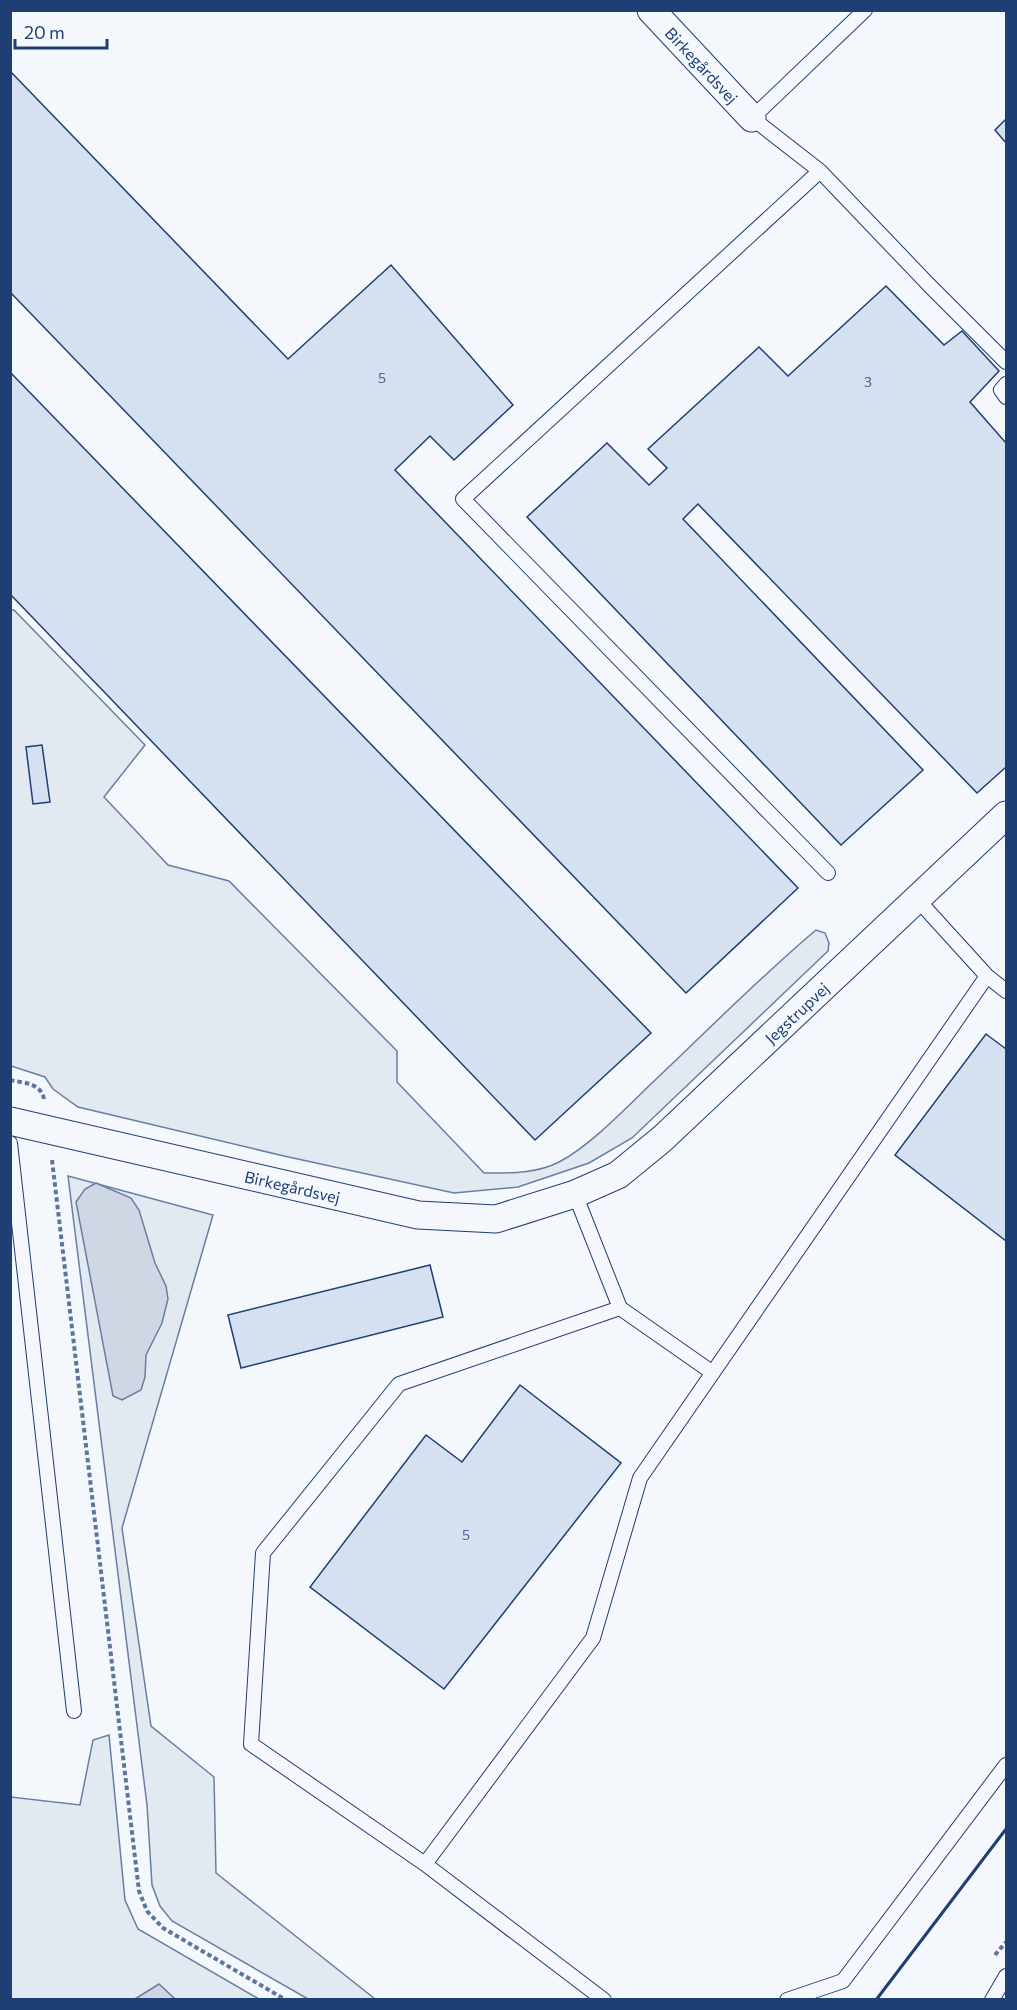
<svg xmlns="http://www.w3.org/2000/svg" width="1017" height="2010" font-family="Commissioner,sans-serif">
  <rect width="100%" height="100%" fill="#f4f7fb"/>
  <!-- green -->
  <path fill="#e3e9f0" stroke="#687fa3" stroke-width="1.5" d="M 11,610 L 14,610 L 145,745 L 104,797 L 168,865 L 229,881 L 397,1051 L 397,1082 L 484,1173 C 509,1173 536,1174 559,1162 C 590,1146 627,1107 653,1082 C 707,1031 759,978 816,930 L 825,933 L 829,943 L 828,951 L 632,1138 L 589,1163 L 518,1187 L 454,1193 L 284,1156 L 78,1107 L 53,1089 L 45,1077 L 11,1066 Z
    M 68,1176 L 213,1215 L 122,1528 L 151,1726 L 214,1777 L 216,1873 L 375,1999 L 308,1999 L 172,1921 L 160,1906 L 152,1885 L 147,1805 Z
    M 109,1735 L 125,1900 L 138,1929 L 259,1999 L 175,1999 L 159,1985 L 135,1999 L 11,2000 L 11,1797 L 80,1805 L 93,1740 Z"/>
  <!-- water -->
  <path fill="#cfd7e4" stroke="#687fa3" stroke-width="1.5" d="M 96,1183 L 131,1198 L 139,1210 L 155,1263 L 166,1286 L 168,1299 L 162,1323 L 146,1355 L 145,1377 L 141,1390 L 122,1400 L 113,1396 L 76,1202 L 85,1189 Z
    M 159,1984 L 175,1999 L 135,1999 Z"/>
  <!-- building -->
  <path fill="#d5e0f0" stroke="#1d3f73" stroke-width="1.5" d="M 10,71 L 288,359 L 391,265 L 513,405 L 454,460 L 430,436 L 395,470 L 798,888 L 686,993 L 10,292 Z
    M 1006,119 L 1006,143 L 995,130 Z
    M 886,286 L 944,345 L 962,331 L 999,371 L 970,402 L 1006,443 L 1006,767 L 977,793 L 698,504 L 683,519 L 923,770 L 841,845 L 527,517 L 607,443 L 649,485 L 667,468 L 648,449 L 759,347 L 788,376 Z
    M 10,372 L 651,1033 L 535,1140 L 10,594 Z
    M 42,745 L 50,802 L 33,804 L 26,747 Z
    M 986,1034 L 1006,1049 L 1006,1241 L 895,1155 Z
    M 430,1265 L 443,1317 L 241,1368 L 228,1315 Z
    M 520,1385 L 621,1463 L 444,1689 L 310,1587 L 426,1435 L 462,1462 Z"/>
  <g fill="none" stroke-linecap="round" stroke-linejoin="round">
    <defs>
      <path id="lane" d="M 865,10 L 752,118 L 820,171 L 929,285 L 1006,362
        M 820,171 L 463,499 L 828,873
        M 1006,384 L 1001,390 L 1006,397
        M 987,976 L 1006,991
        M 10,1143 L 74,1711
        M 575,1194 L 620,1308 L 399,1384 L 263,1553 L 251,1744 L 425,1864 L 604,2000
        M 620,1308 L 713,1373
        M 425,1864 L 593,1638 L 640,1478 L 987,976 L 917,899
        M 787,2000 L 843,1981 L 1006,1765
        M 992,2000 L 1006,1976"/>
      <g id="street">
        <path id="s1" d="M 651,10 L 752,118"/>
        <path id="s2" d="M 10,1121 L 418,1215 L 496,1219 L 575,1194 L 618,1175 L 662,1139 L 1006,815"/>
      </g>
    </defs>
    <!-- lane casing -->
    <use href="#lane" stroke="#1d3f73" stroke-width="16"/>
    <!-- street casing -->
    <use href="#street" stroke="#1d3f73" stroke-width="29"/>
    <!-- path -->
    <path stroke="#5e769c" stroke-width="4" stroke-dasharray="4.5 3" stroke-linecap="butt" d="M 10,1080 C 24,1083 41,1083 44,1099
      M 52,1160 L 139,1891 L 147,1911 L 163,1928 L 286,2000
      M 995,1955 L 1006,1942"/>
    <!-- lane -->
    <use href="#lane" stroke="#f4f7fb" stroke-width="14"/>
    <!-- street -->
    <use href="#street" stroke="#f4f7fb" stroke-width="27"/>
    <!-- wall -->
    <path stroke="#1d3f73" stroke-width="3" d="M 876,2000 L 1006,1829"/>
  </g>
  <g text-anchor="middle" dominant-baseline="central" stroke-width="4.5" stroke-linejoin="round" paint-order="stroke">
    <!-- number labels -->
    <g font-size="14" fill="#4b6792">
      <text x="382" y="377">5</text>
      <text x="868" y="381">3</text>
      <text x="466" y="1534">5</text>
    </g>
    <!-- street labels -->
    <g font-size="16" fill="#1d3f73" stroke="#f4f7fb">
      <text stroke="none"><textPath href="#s1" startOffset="75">Birkegårdsvej</textPath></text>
      <text stroke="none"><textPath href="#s2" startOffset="868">Jegstrupvej</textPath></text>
      <text stroke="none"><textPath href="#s2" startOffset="290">Birkegårdsvej</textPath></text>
    </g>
  </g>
  <!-- border -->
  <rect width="1017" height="2010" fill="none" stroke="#1d3f73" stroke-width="24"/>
  <!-- scale -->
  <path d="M15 39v9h92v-9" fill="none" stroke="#1d3f73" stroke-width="3"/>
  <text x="24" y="39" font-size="18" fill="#1d3f73" stroke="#f4f7fb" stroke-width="4.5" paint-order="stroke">20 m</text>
</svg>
